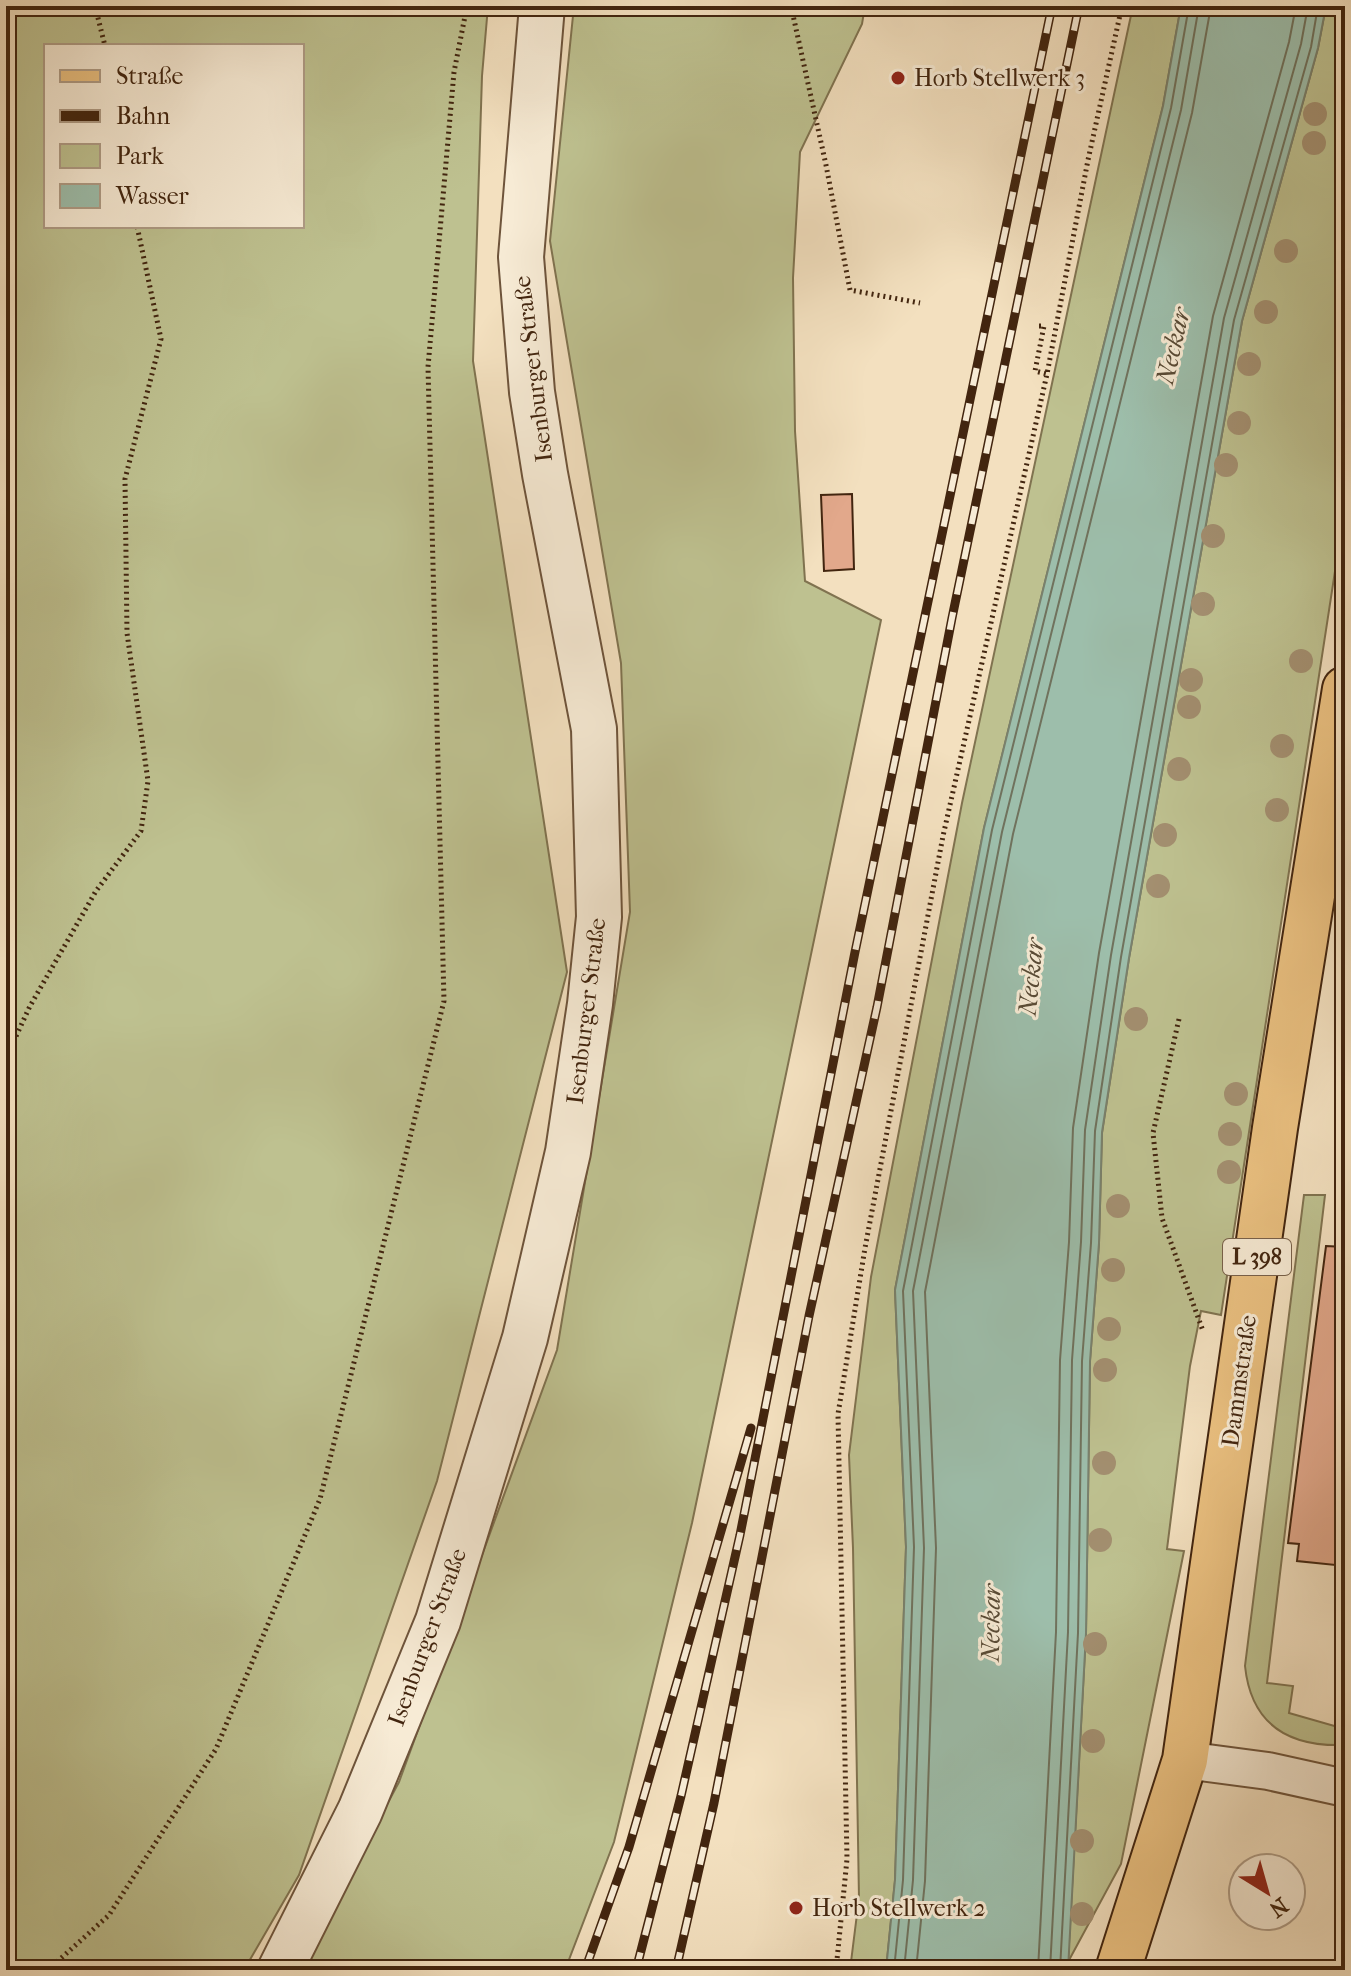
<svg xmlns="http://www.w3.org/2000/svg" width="1351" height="1976" font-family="'IM FELL French Canon',serif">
  <rect width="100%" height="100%" fill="#f3e0bf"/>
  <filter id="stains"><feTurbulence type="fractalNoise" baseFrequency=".0025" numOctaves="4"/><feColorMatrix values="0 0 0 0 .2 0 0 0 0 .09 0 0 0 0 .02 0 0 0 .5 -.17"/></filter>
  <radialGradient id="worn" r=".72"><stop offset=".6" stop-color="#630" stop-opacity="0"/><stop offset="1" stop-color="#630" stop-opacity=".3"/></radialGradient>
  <!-- green -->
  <path fill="#bec190" stroke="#807350" stroke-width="2" fill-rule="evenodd" d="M 6,6 L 488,6 L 482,76 L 473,361 L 567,972 L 437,1481 L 299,1875 L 244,1970 L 6,1970 ZM 302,46 L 302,226 L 46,226 L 46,46 Z
    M 574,6 L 865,6 L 862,24 L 800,152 L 793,278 L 795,431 L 805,581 L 881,620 L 692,1523 L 614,1842 L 565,1970 L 298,1970 L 399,1782 L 557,1350 L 630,912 L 621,663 L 550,241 Z
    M 1133,6 L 1181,6 L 1163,106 L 984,828 L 895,1290 L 906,1547 L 895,1880 L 886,1970 L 850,1970 L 859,1898 L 853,1548 L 849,1455 L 871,1277 L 962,803 Z
    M 1326,6 L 1345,6 L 1345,506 L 1221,1315 L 1201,1311 L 1190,1366 L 1167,1549 L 1184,1551 L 1121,1864 L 1068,1962 L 1086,1633 L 1090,1361 L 1099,1243 L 1102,1133 L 1129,958 L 1242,321 L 1318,48 Z
    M 1304,1195 L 1325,1195 L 1267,1683 L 1293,1686 L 1289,1713 L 1345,1729 L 1345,1745 C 1288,1747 1251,1724 1245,1666 Z"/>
  <!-- water -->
  <path fill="#9dbeab" stroke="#79816d" stroke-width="2" d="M 1181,6 L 1326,6 L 1318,48 L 1242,321 L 1129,958 L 1102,1132 L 1099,1243 L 1090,1361 L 1086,1633 L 1068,1970 L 886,1970 L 895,1880 L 906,1547 L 895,1290 L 984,828 L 1163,106 Z"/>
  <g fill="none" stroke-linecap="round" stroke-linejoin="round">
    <!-- shore -->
    <path stroke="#70725d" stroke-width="2" d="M 894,1970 L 903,1880 L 914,1547 L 903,1291 L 992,830 L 1171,108 L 1189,6
      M 904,1970 L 913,1880 L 924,1548 L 913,1291 L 1002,832 L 1181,110 L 1199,6
      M 916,1970 L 925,1881 L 936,1548 L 925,1292 L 1013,834 L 1192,113 L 1211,6
      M 1038,1970 L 1056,1632 L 1060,1360 L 1069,1242 L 1073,1128 L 1099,953 L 1213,316 L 1289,42 L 1296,6
      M 1050,1970 L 1068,1632 L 1072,1360 L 1081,1242 L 1085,1130 L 1111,955 L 1224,318 L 1301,44 L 1308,6
      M 1060,1970 L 1078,1633 L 1082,1361 L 1091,1243 L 1095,1131 L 1121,957 L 1234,320 L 1311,47 L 1318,6"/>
  </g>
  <!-- building -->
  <path fill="#e2a88b" stroke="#42250f" stroke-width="2" d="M 852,494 L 854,569 L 824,571 L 821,495 Z
    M 1326,1246 L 1345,1247 L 1345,1566 L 1297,1561 L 1299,1544 L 1288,1543 Z"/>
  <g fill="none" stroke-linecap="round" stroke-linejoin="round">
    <defs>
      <path id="minor" d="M 1185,1760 L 1268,1771 L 1345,1788"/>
      <path id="tertiary" d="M 280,1970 L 360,1811 L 438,1621 L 525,1338 L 568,1152 L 590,1004 L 599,917 L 594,729 L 545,474 L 532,392 L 521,257 L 542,6"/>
      <path id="primary" d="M 1118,1970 L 1185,1760 L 1275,1128 L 1345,689"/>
    </defs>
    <!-- minor casing -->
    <use href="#minor" stroke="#6e543b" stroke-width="40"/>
    <!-- tertiary casing -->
    <use href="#tertiary" stroke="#6e543b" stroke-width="48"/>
    <!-- primary casing -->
    <use href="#primary" stroke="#42250f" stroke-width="48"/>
    <!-- path -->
    <path stroke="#42250f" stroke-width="5" stroke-dasharray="2 4" stroke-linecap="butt" d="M 95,6 L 105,46
      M 791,6 L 826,165 L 850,290 L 920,303
      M 1039,326 L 1044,326 L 1035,371 L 1047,374
      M 1179,1019 L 1153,1133 L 1162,1218 L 1203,1331
      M 6,1058 L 30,1006 L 96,891 L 141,831 L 148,781 L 127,633 L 125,479 L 161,339 L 137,226
      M 48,1970 L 109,1915 L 216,1749 L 320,1499 L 444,1001 L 428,367 L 454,72 L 467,6
      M 836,1970 L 847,1859 L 838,1414 L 865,1248 L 943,836 L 1047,374 L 1088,160 L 1122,6"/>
    <!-- minor -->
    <use href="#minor" stroke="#f7ebd5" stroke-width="36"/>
    <!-- tertiary -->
    <use href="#tertiary" stroke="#f7ebd5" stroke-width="44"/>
    <!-- primary -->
    <use href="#primary" stroke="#eac080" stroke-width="44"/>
    <defs>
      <path id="rail" d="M 585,1970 L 629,1847 L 751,1428
        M 636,1970 L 681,1796 L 740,1535 L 855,952 L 1052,6
        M 676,1970 L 714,1803 L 809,1316 L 877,1007 L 952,618 L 1079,6"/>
    </defs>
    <!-- rail casing -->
    <use href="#rail" stroke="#42250f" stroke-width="9"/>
    <!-- rail -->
    <use href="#rail" stroke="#f7ebd5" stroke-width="6" stroke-dasharray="18" stroke-linecap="butt"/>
  </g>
  <!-- trees -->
  <g fill="#a38f70">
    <circle cx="1315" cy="114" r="12"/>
    <circle cx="1314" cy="143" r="12"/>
    <circle cx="1286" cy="251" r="12"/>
    <circle cx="1266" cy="312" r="12"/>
    <circle cx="1249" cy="364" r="12"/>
    <circle cx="1239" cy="423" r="12"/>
    <circle cx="1226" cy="465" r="12"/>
    <circle cx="1213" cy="536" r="12"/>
    <circle cx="1203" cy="604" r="12"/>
    <circle cx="1301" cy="661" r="12"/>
    <circle cx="1191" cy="680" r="12"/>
    <circle cx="1189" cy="707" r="12"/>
    <circle cx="1282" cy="746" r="12"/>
    <circle cx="1179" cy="769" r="12"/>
    <circle cx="1277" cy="810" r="12"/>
    <circle cx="1165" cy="835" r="12"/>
    <circle cx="1158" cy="886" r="12"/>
    <circle cx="1136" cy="1019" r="12"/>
    <circle cx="1236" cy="1094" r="12"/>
    <circle cx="1230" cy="1134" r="12"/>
    <circle cx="1229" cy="1172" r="12"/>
    <circle cx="1118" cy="1206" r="12"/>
    <circle cx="1113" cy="1270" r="12"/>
    <circle cx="1109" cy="1329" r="12"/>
    <circle cx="1105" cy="1370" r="12"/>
    <circle cx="1104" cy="1463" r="12"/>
    <circle cx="1100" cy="1540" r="12"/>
    <circle cx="1095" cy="1644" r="12"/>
    <circle cx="1093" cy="1741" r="12"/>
    <circle cx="1082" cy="1841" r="12"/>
    <circle cx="1082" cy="1914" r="12"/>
  </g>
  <!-- markers -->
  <g fill="#8f2418" stroke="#f7ebd5" stroke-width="3">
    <circle cx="898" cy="78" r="8"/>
    <circle cx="796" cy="1908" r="8"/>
  </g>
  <g text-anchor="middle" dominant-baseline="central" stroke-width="6" stroke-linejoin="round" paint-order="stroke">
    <!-- shield labels -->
    <rect fill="#f7ebd5" stroke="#78604a" stroke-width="2" x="1223" y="1239" width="68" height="36" rx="6"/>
    <g font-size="22" font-weight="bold" fill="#42250f">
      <text x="1257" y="1257">L 398</text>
    </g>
    <!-- poi labels -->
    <g font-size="24" fill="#42250f" stroke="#f7ebd5" text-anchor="start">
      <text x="914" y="78">Horb Stellwerk 3</text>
      <text x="812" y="1908">Horb Stellwerk 2</text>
    </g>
    <!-- street labels -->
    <g font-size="24" fill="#42250f" stroke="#f7ebd5">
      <text transform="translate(533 369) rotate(-97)">Isenburger Straße</text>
      <text transform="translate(586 1011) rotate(-83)">Isenburger Straße</text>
      <text transform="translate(1239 1381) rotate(-82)">Dammstraße</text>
      <text transform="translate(427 1637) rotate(-70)">Isenburger Straße</text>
    </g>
    <!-- water labels -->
    <g font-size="26" font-style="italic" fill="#594b36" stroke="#f7ebd5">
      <text transform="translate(1173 346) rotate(-77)">Neckar</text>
      <text transform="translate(1031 977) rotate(-84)">Neckar</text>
      <text transform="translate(991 1623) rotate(-89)">Neckar</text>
    </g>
  </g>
  <!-- margin -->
  <rect width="1351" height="1976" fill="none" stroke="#f3e0bf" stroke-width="32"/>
  <rect x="8" y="8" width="1335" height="1960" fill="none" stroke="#42250f" stroke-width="4"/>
  <rect x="16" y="16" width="1319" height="1944" fill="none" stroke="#42250f" stroke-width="2"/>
  <!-- legend -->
  <rect x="44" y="44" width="260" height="184" fill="#f7ebd5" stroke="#af9c86" stroke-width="2"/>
  <rect x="60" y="70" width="40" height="12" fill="#eac080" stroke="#af9c86" stroke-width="2"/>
  <text x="116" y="84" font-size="24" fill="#42250f">Straße</text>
  <rect x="60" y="110" width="40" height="12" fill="#42250f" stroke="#af9c86" stroke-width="2"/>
  <text x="116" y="124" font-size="24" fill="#42250f">Bahn</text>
  <rect x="60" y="144" width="40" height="24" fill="#bec190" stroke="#af9c86" stroke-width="2"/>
  <text x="116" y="164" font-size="24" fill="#42250f">Park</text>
  <rect x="60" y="184" width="40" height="24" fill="#9dbeab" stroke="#af9c86" stroke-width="2"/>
  <text x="116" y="204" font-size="24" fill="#42250f">Wasser</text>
  <!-- north arrow -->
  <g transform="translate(1267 1892) rotate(143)"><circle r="38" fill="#f7ebd5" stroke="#af9c86" stroke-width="2"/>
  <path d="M0-6L14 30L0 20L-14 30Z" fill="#8f2418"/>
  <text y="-12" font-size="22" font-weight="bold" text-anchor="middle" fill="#42250f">N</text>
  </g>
  <rect width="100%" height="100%" filter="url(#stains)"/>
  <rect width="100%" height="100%" fill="url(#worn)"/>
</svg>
